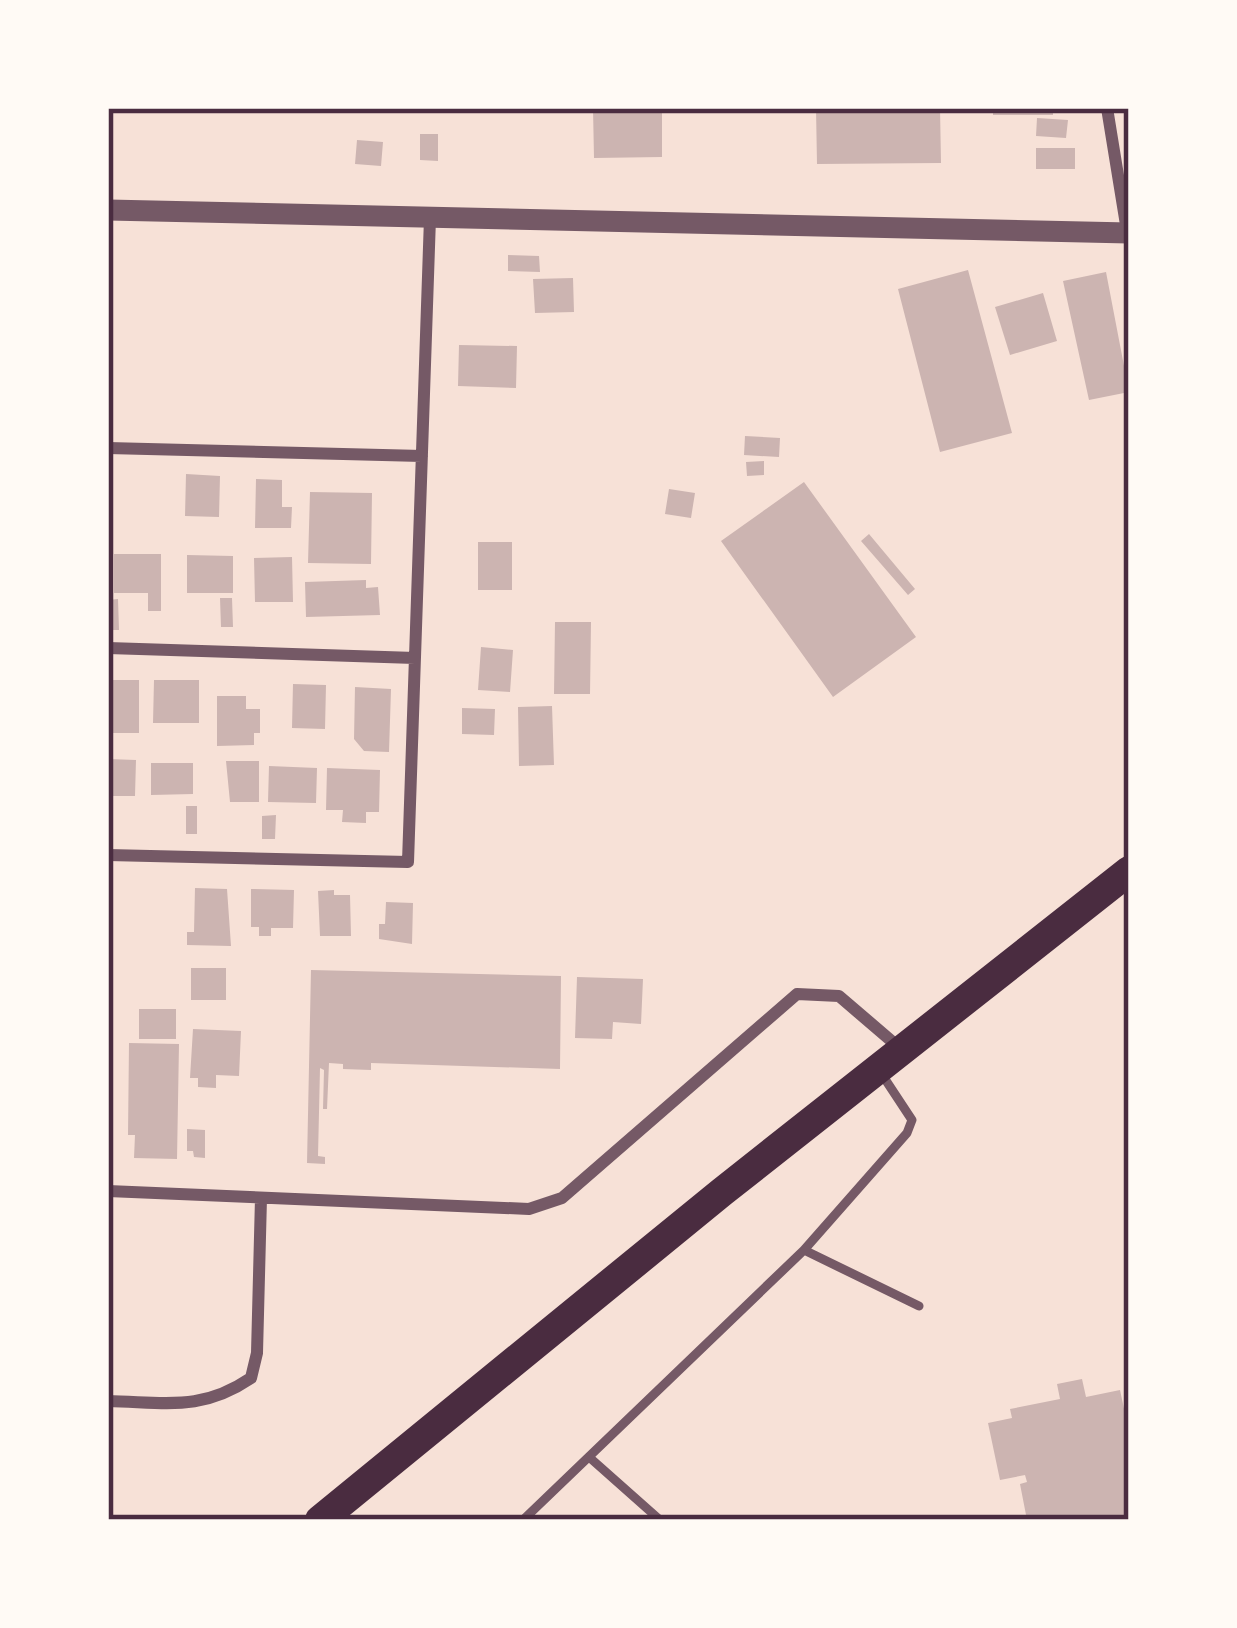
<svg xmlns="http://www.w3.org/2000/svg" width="1237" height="1628" font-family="Jost,sans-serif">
  <rect width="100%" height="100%" fill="#f7e1d7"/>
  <!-- building -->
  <path fill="#ccb4b1" d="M 593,108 L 662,108 L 662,157 L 594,158 Z
    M 816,108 L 940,108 L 941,163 L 817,164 Z
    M 993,108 L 1053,108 L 1053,115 L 993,115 Z
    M 1037,118 L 1068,120 L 1066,138 L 1036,136 Z
    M 420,134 L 438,134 L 438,161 L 420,160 Z
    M 357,140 L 383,142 L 381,166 L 355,164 Z
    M 1036,148 L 1075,148 L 1075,169 L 1036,169 Z
    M 508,255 L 539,256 L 540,272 L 508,271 Z
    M 968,270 L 1012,433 L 940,452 L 898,289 Z
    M 1106,272 L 1129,392 L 1089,400 L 1063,281 Z
    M 573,278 L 574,312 L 535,313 L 533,279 Z
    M 1043,293 L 1057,341 L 1010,355 L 995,307 Z
    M 459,345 L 517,346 L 516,388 L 458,386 Z
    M 745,436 L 780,438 L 779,457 L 744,455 Z
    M 764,461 L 764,475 L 747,476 L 746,462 Z
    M 186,474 L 220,476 L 219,517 L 185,516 Z
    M 256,479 L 282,480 L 282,507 L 292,507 L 291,528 L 255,528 Z
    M 804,482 L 916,637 L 833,697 L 721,541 Z
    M 669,489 L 695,493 L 691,518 L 665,514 Z
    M 310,492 L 372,493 L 371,564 L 308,563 Z
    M 869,534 L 915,589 L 908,595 L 861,541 Z
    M 478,542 L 512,542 L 512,590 L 478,590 Z
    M 114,554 L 161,554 L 161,611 L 148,611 L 148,593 L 114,593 Z
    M 187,555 L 233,556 L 233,593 L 187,593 Z
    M 292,557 L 293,602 L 255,602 L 254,558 Z
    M 366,580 L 366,588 L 378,587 L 380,615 L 306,617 L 305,582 Z
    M 220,598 L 232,598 L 233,627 L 221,627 Z
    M 118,599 L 119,630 L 108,630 L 108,600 Z
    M 555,622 L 591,622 L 590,694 L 554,694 Z
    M 481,647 L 513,650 L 510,692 L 478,690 Z
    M 110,680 L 139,680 L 139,733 L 109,733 Z
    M 154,680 L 199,680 L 199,723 L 153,723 Z
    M 293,684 L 326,685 L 325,729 L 292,728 Z
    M 355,687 L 391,689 L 389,752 L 364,751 L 354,739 Z
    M 217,696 L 246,696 L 246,709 L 260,709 L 260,733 L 254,733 L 254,745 L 217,746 Z
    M 552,706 L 554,765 L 519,766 L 518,707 Z
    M 462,708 L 495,709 L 494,735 L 462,734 Z
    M 108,759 L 136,760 L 135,796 L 108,796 Z
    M 226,761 L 259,761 L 259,802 L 230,802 Z
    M 151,763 L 193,763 L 193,794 L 151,795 Z
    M 269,766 L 317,768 L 316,803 L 268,802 Z
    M 327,768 L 380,770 L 379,812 L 366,812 L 366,823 L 342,822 L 343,810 L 326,810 Z
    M 186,806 L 197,806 L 197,834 L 186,834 Z
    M 276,815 L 275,839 L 262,839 L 262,816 Z
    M 195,888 L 227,889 L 231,946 L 187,945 L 187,932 L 194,932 Z
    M 251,889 L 294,890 L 293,928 L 271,928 L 271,936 L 259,936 L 259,927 L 251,927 Z
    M 334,890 L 334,895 L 350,895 L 351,936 L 320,936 L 318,891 Z
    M 386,902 L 413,903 L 412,944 L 379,939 L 379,924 L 385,924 Z
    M 191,968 L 226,968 L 226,1000 L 191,1000 Z
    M 311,970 L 561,976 L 560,1069 L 371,1063 L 371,1070 L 343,1069 L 343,1064 L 329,1063 L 327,1109 L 323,1109 L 324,1070 L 320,1068 L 318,1156 L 325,1157 L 325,1164 L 307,1163 Z
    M 577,977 L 643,979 L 641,1024 L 613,1022 L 612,1039 L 575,1038 Z
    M 139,1009 L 176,1009 L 176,1039 L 139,1039 Z
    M 193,1029 L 241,1031 L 239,1076 L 216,1075 L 216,1088 L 198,1087 L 198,1078 L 190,1078 Z
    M 129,1043 L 179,1044 L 177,1159 L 134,1158 L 135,1135 L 128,1135 Z
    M 187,1129 L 205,1130 L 205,1158 L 194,1157 L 193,1151 L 187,1151 Z
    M 1082,1379 L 1086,1397 L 1120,1390 L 1129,1432 L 1129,1520 L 1027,1520 L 1020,1484 L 1027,1482 L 1025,1475 L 1000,1480 L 988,1423 L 1012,1418 L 1010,1409 L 1060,1399 L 1057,1384 Z"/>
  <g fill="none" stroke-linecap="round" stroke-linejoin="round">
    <!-- service -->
    <path stroke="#755966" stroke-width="9" d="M 804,1250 L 919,1306
      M 589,1457 L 660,1520
      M 523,1520 L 804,1250 L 907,1133 L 912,1120 L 881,1073"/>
    <!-- minor -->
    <path stroke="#755966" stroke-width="12" d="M 1107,108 L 1128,237
      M 108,448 L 422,456
      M 108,648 L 415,658
      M 108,855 L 408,862 L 430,218
      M 108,1191 L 529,1209 L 562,1198 L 797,994 L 839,996 L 902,1050
      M 108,1401 C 165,1402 201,1412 251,1378 L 257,1353 L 261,1198"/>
    <!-- tertiary -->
    <path stroke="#755966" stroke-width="21" d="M 108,210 L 1129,233"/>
    <!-- trunk -->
    <path stroke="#4a2c40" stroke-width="30" d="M 320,1520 L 722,1192 L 1129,871"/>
  </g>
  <!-- border -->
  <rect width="1237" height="1628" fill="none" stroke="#fffaf5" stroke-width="222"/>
  <rect x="111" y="111" width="1015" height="1406" fill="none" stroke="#4a2c40" stroke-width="4.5"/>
</svg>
